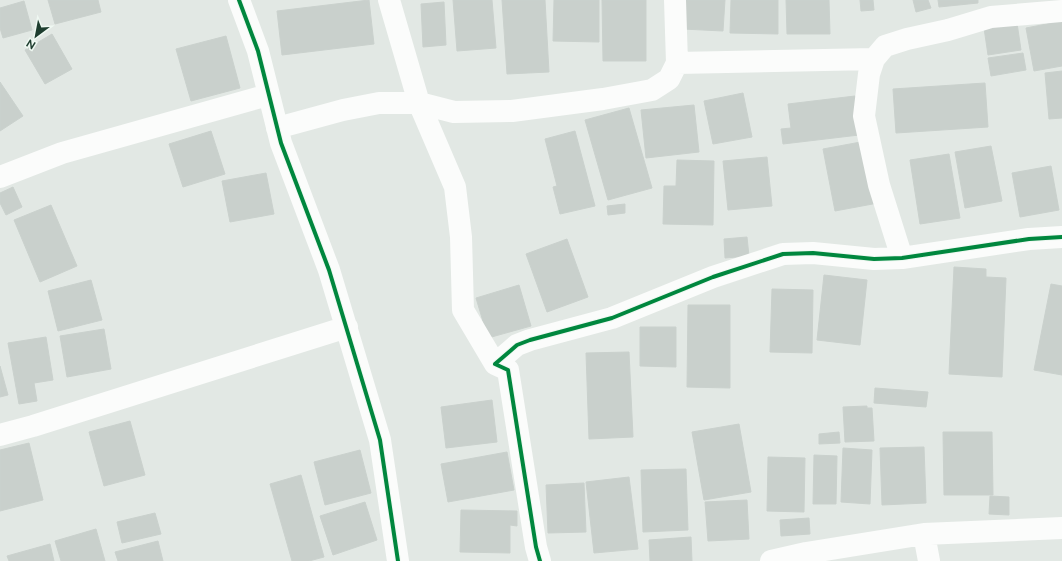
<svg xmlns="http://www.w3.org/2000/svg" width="1062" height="561" font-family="Raleway,sans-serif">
  <rect width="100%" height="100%" fill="#e2e8e4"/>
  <!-- building -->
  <path fill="#c9d0cc" stroke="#cad1cd" d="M 48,0 L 98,0 L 101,12 L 55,24 Z
    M 369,0 L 374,44 L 282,55 L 277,11 Z
    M 453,0 L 492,0 L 496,48 L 457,51 Z
    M 502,0 L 545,0 L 549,72 L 507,74 Z
    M 554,0 L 599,0 L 599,42 L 553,41 Z
    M 602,0 L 646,0 L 646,61 L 603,61 Z
    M 684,0 L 725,0 L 723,31 L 683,29 Z
    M 731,0 L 778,0 L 778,34 L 730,33 Z
    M 786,0 L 829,0 L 830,34 L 787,34 Z
    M 860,0 L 873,0 L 874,10 L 861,11 Z
    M 913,0 L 928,0 L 931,8 L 916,12 Z
    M 938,0 L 978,0 L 978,3 L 939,7 Z
    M 24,1 L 32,30 L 3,38 L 0,28 L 0,8 Z
    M 444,2 L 446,45 L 423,47 L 421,4 Z
    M 1062,21 L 1062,66 L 1034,71 L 1026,28 Z
    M 1017,23 L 1021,50 L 988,55 L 984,28 Z
    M 52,34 L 72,69 L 45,84 L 25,50 Z
    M 226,36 L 240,88 L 191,101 L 176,49 Z
    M 1023,53 L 1026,70 L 991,76 L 988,58 Z
    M 1062,71 L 1062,118 L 1049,119 L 1045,73 Z
    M 0,82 L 23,116 L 0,131 Z
    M 985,83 L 988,127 L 896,133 L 893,89 Z
    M 743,93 L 752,137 L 713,144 L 704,101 Z
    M 855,96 L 859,135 L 783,144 L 781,129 L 791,128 L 788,104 Z
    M 694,105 L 699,152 L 646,158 L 641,110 Z
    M 629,108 L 652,188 L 608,200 L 585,120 Z
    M 211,131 L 225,174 L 183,187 L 169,144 Z
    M 575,131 L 595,206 L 560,214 L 553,187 L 557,186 L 545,139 Z
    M 866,141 L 878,203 L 835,211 L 823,149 Z
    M 991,146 L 1002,201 L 965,208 L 955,152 Z
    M 949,154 L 960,218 L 920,224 L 910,160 Z
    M 767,157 L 772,206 L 728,210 L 723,161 Z
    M 677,160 L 714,161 L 713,225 L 663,224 L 664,186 L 676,186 Z
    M 1051,166 L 1059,210 L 1020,217 L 1012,173 Z
    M 266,173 L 274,214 L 230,222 L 222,181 Z
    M 13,187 L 22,207 L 6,215 L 0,203 L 0,193 Z
    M 625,204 L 625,213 L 608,215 L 607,206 Z
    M 51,205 L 77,266 L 40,282 L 14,220 Z
    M 747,237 L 749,256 L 725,258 L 724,239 Z
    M 567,239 L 588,297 L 547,312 L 526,254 Z
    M 954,267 L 986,269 L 986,277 L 1006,278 L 1002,377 L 949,374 Z
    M 824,275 L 867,280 L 860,345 L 817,340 Z
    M 91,280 L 102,320 L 58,331 L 48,291 Z
    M 1051,284 L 1062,286 L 1062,375 L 1034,370 Z
    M 519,285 L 531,326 L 488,338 L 476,298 Z
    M 772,289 L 813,290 L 812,353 L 770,352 Z
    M 688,305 L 730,305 L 730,388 L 687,387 Z
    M 640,327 L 676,327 L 676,367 L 640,366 Z
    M 104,329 L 111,369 L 67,377 L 60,336 Z
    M 46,337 L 53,380 L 34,383 L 37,401 L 19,404 L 8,343 Z
    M 629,352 L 633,437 L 589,439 L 586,353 Z
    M 0,366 L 8,395 L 0,397 Z
    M 875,388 L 928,392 L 926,407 L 874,403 Z
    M 492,400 L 497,442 L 446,448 L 441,407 Z
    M 867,406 L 867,408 L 872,408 L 874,441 L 845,442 L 843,407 Z
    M 130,421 L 145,475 L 104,486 L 89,432 Z
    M 739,424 L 751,492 L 704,500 L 692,432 Z
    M 839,432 L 840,443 L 819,444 L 819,434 Z
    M 943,432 L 992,432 L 993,495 L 944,495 Z
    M 29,443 L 43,500 L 0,511 L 0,450 Z
    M 924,447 L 926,503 L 882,505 L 880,448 Z
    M 843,448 L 872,450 L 870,504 L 841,502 Z
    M 360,450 L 371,493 L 325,505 L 314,462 Z
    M 507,452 L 514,490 L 448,502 L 441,464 Z
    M 814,455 L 837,456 L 836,504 L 813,504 Z
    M 768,457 L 805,458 L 804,512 L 767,511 Z
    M 686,469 L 688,530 L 643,532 L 641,470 Z
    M 301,475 L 324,557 L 309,561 L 292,561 L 270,484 Z
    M 629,477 L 638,549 L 594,553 L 586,482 Z
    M 584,483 L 586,532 L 548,533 L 546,485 Z
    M 990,496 L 1009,497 L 1009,515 L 989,514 Z
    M 747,500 L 749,539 L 708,541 L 705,502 Z
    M 365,502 L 377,540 L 333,555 L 320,516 Z
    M 461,510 L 517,511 L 517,526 L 510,525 L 510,553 L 460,552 Z
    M 155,513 L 161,534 L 122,543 L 117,522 Z
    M 809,518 L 810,534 L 781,536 L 780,520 Z
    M 96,529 L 105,561 L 61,561 L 55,541 Z
    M 691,537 L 692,561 L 650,561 L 649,540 Z
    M 158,541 L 163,561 L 118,561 L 115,552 Z
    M 50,544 L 54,561 L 9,561 L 7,556 Z"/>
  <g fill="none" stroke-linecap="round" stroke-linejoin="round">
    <!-- minor -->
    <path stroke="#fbfcfb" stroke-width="22" d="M 239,0 L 258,51 L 281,143 L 329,270 L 380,440 L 398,561
      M 389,0 L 419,103 L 455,187 L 461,237 L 463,310 L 495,364
      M 677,63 L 874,59
      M 277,128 L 343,110 L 379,103 L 419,103 L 454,112 L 512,111 L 603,99 L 652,90 L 669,79 L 677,63 L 675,0
      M 0,177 L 62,153 L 268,95
      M 902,258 L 879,185 L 864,116 L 869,74 L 874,59 L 885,46 L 907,39 L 948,30 L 991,17 L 1062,11
      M 0,435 L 33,426 L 347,327
      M 924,534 L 929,561
      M 540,561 L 536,547 L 508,370 L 495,364 L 517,345 L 530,340 L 612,318 L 713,277 L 783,254 L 813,253 L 874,259 L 902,258 L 1029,239 L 1062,237
      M 771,561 L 806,553 L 924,534 L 1062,528"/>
    <defs>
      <path id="cycleway" d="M 239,0 L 258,51 L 281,143 L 329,270 L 380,440 L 398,561
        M 540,561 L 536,547 L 508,370 L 495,364 L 517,345 L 530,340 L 612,318 L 713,277 L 783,254 L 813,253 L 874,259 L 902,258 L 1029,239 L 1062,237"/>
    </defs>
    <!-- cycleway casing -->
    <use href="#cycleway" stroke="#eff8f2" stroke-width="6"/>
    <!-- cycleway -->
    <use href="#cycleway" stroke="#00873e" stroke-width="4"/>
  </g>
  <!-- north arrow -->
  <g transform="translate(36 36) rotate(212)" stroke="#eff8f2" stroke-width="3" paint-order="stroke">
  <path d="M0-3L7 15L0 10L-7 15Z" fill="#1e3d2f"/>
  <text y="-6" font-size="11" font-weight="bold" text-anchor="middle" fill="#1e3d2f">N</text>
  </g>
</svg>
